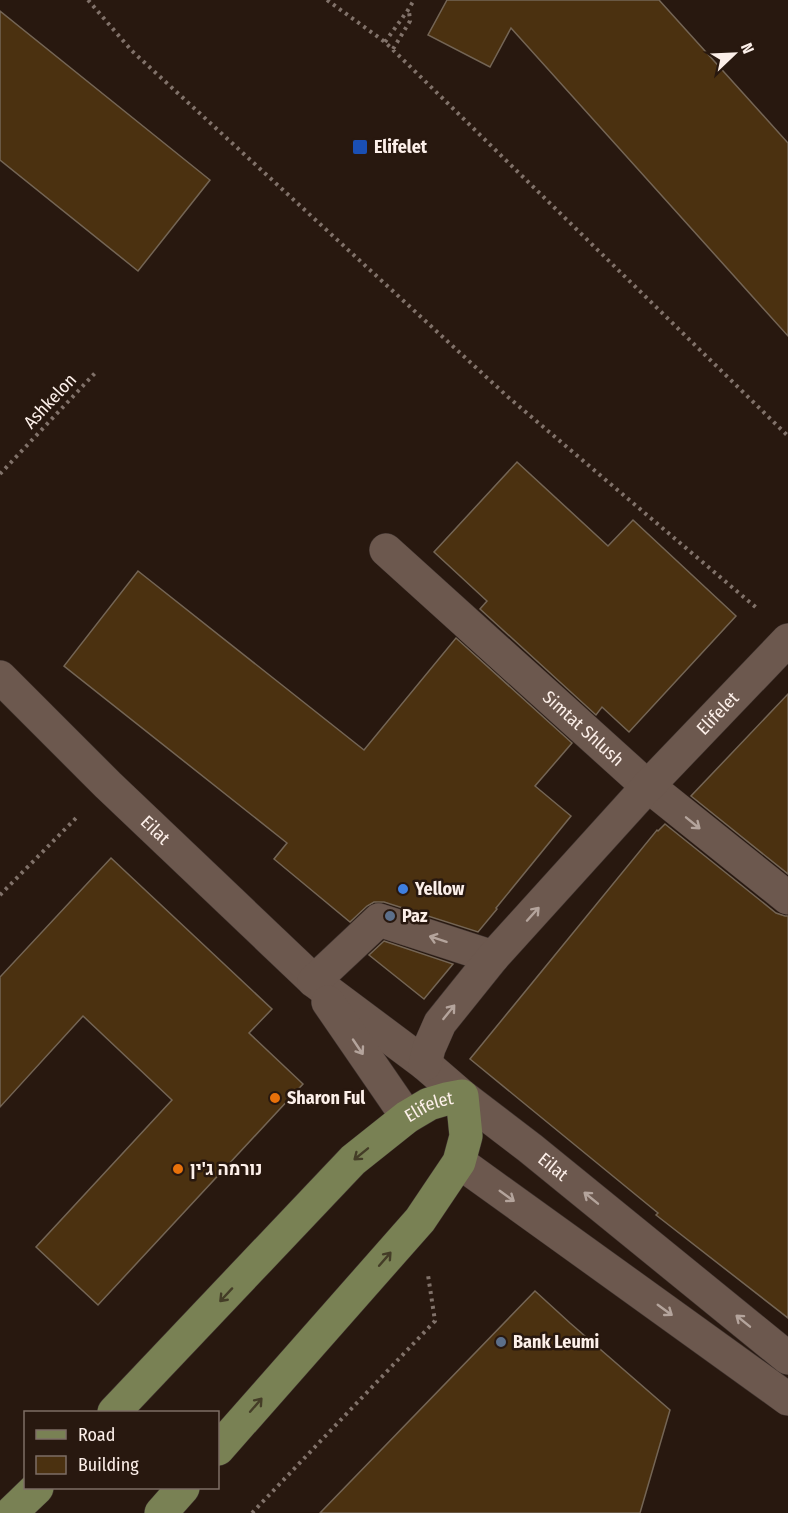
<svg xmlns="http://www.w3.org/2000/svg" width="788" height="1513" font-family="'Fira Sans Condensed',Heebo,sans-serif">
  <rect width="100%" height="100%" fill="#28180f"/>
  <!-- building -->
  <path fill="#4b3110" stroke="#746555" stroke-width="1.5" d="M 447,0 L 659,0 L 788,143 L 788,336 L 511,28 L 490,67 L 428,35 Z
    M 0,11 L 210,180 L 138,271 L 0,160 Z
    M 517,462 L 608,546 L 633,520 L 736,616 L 629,732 L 602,707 L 596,715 L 480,609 L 487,601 L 434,552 Z
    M 138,571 L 364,750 L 456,638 L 572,743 L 535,786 L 571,816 L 496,908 L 497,909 L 478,932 L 384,902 L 374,902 L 367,906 L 350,922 L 274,859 L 287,843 L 64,666 Z
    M 788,694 L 788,874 L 691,796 Z
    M 665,824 L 776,913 L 785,916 L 788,916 L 788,1318 L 656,1215 L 658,1213 L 470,1059 L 657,830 L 658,831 Z
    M 111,858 L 272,1009 L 249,1033 L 303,1084 L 98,1305 L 36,1247 L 172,1100 L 83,1016 L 0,1107 L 0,977 Z
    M 384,941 L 453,964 L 424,999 L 369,955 Z
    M 535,1291 L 570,1323 L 670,1410 L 640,1513 L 320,1513 Z"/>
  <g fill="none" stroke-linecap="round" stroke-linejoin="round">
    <defs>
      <g id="minor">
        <path id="s1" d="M 386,550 L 637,777 L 788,898"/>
        <path id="s2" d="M 0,677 L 108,785 L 314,981 L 425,1064 L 462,1096 L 530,1148 L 788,1358"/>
        <path d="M 314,981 L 379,920 L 493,957"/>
        <path d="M 328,1002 L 407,1117"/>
        <path id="s3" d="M 425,1064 L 429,1048 L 440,1023 L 493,957 L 648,786 L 788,640"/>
        <path d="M 459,1162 L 788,1399"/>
      </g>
      <g id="major">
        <path id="s4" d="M 114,1412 L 353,1160 L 407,1117 L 429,1104 L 446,1099 L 462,1096 L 466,1136 L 459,1162 L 420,1220 L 218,1449"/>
        <path d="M 11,1513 L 37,1488"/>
        <path d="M 161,1513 L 183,1488"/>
      </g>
    </defs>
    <!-- minor casing -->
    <use href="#minor" stroke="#3f332f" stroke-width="34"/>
    <!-- major casing -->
    <use href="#major" stroke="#3f332f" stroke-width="34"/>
    <!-- path -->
    <path stroke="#81726a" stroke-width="4" stroke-dasharray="3 4.5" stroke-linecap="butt" d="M 88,0 L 132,51 L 508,397 L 759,610
      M 327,0 L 385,42 L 788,436
      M 385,42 L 408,10 L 414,0
      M 393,49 L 410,21 L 409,11
      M 0,474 L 96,372
      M 0,895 L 78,816
      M 252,1513 L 435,1321 L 428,1275"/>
    <!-- minor -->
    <use href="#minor" stroke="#6c584e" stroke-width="33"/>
    <!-- major -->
    <use href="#major" stroke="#798154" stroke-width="33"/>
  </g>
  <!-- one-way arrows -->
  <defs><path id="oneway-shaft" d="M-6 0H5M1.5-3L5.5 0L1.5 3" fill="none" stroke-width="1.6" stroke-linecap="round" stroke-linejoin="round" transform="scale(1.5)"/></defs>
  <g stroke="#b4a49c">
    <use href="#oneway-shaft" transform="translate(693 823) rotate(39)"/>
    <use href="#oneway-shaft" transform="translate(533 914) rotate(-48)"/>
    <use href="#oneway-shaft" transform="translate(438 939) rotate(-162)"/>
    <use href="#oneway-shaft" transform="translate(449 1012) rotate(-51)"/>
    <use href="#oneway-shaft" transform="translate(358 1047) rotate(56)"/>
    <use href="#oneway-shaft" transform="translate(507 1196) rotate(36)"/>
    <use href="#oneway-shaft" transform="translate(591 1198) rotate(-141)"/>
    <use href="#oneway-shaft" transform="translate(665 1310) rotate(36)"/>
    <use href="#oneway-shaft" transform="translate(743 1321) rotate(-141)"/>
  </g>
  <g stroke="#443d27">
    <use href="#oneway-shaft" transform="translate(361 1154) rotate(141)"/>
    <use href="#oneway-shaft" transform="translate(385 1259) rotate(-49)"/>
    <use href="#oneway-shaft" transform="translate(226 1295) rotate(133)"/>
    <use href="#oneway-shaft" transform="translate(256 1405) rotate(-49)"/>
  </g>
  <!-- markers -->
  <rect fill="#1a4fb4" stroke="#28180f" stroke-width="2" x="352" y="139" width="16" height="16" rx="3"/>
  <circle fill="#3f7fe0" stroke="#28180f" stroke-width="2" cx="403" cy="889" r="6"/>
  <g fill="#5c6f8a" stroke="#28180f" stroke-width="2">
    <circle cx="390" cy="916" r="6"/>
    <circle cx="501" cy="1342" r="6"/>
  </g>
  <g fill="#e8710a" stroke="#28180f" stroke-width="2">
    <circle cx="275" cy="1098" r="6"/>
    <circle cx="178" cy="1169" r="6"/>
  </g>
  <g text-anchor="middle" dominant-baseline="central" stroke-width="5" stroke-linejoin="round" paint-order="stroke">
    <!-- poi labels -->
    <g font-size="18" font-weight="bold" fill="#fcefe9" stroke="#28180f" text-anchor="start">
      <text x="374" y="147">Elifelet</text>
      <text x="415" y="889">Yellow</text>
      <text x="402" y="916">Paz</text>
      <text x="287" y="1098">Sharon Ful</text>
      <text x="190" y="1169">נורמה ג'ין</text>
      <text x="513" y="1342">Bank Leumi</text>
    </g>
    <!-- street labels -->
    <g font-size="18" fill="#fcefe9" stroke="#28180f">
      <text transform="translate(50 401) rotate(-47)">Ashkelon</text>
      <text stroke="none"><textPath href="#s3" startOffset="460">Elifelet</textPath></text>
      <text stroke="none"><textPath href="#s1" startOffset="266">Simtat Shlush</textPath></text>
      <text stroke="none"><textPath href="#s2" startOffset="218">Eilat</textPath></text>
      <text stroke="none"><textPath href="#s4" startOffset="441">Elifelet</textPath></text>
      <text stroke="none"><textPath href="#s2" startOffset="740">Eilat</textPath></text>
    </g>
  </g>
  <!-- legend -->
  <rect x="24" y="1411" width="195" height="78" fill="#28180f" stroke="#7d6e66" stroke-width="1.5"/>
  <rect x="36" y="1430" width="30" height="9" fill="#798154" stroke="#7d6e66" stroke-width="1.5"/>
  <text x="78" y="1441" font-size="18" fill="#fcefe9">Road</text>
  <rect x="36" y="1456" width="30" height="18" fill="#4b3110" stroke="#7d6e66" stroke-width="1.5"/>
  <text x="78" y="1471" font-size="18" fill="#fcefe9">Building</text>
  <!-- north arrow -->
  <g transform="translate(734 54) rotate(67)" stroke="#28180f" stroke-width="4.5" paint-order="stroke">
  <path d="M0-4.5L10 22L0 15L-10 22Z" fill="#fcefe9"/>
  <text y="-9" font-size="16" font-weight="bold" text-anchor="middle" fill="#fcefe9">N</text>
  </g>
</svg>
